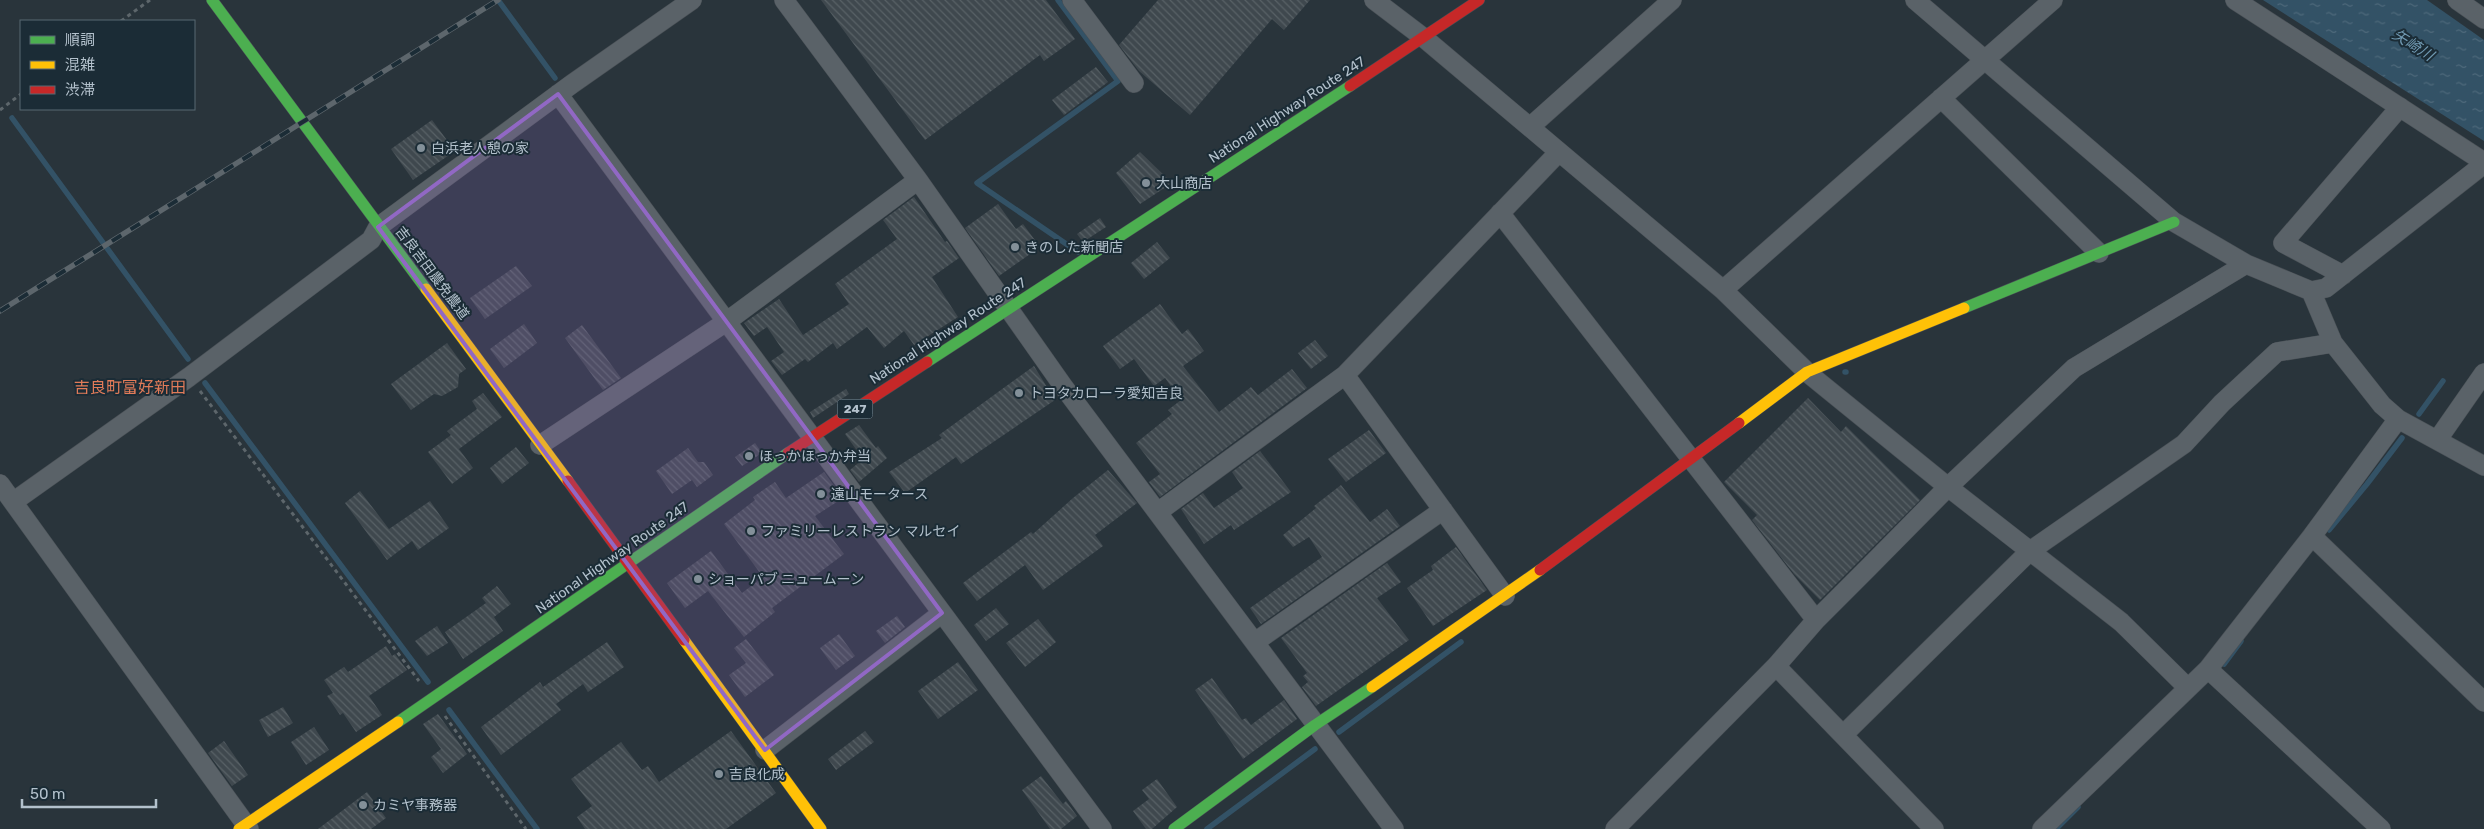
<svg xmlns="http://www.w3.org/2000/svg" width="2484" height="829" font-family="Rubik,'Noto Sans JP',sans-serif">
  <defs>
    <pattern id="water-ripples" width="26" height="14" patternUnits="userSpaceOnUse" patternTransform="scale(1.25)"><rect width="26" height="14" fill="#335266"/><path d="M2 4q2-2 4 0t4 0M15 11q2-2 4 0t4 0" fill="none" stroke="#4e697b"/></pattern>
    <pattern id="building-back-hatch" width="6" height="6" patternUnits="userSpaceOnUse" patternTransform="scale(1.25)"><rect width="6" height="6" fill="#3f484e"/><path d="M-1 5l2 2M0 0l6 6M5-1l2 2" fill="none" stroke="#586166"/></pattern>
  </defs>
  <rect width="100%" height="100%" fill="#29343b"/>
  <!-- water -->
  <path fill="url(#water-ripples)" d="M 2263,0 L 2427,0 L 2484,40 L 2484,141 Z"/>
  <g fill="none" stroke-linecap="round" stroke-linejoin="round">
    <!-- stream -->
    <path stroke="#335266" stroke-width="5.5" d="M 498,0 L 555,78
      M 1058,0 L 1118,81 L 977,183 L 1078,252
      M 12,118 L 188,359
      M 1845,372 L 1846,372
      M 205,383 L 428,682
      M 2419,414 L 2443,381
      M 2329,530 L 2367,484 L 2402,438
      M 2224,664 L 2241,641
      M 449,710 L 537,829
      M 1339,732 L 1461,642
      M 1207,829 L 1315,749
      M 2056,829 L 2078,807"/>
  </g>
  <!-- building -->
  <path fill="url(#building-back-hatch)" d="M 821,0 L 1046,0 L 1075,39 L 1044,61 L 1040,55 L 925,140 Z
    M 1158,0 L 1310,0 L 1284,30 L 1272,19 L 1190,115 L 1139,71 L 1119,45 Z
    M 1096,67 L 1108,82 L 1064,115 L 1052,100 Z
    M 432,120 L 455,151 L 413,180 L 391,149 Z
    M 1140,152 L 1172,183 L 1140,204 L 1116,173 Z
    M 914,197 L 945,242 L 947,241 L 959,258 L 932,277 L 958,317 L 914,345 L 904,331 L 884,348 L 867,327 L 837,349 L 833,343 L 808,362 L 805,359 L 782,375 L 771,361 L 784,352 L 767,327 L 754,336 L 744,323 L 779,299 L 803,335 L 849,304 L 835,284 L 897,239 L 883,220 Z
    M 998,204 L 1016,229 L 1023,224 L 1040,247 L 999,276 L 965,228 Z
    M 1100,218 L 1106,227 L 1083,242 L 1077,234 Z
    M 1157,242 L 1170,258 L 1144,279 L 1131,263 Z
    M 516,266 L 532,286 L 485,319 L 470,298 Z
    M 1160,304 L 1182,334 L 1188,329 L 1204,351 L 1183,366 L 1219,412 L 1251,387 L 1258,395 L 1292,369 L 1307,388 L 1160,497 L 1149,482 L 1160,474 L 1136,443 L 1172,414 L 1168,410 L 1181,400 L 1165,378 L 1154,386 L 1134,359 L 1120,369 L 1103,346 Z
    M 524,324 L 537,343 L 504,368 L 490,349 Z
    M 582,325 L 621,378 L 603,390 L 565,338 Z
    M 1315,340 L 1328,356 L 1311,369 L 1298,353 Z
    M 447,343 L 466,369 L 459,374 L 458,387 L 442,396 L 434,394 L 411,410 L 391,384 Z
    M 1034,366 L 1055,400 L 961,464 L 956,457 L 905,493 L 889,472 L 942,438 L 939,435 Z
    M 846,389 L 849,394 L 813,418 L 810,412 Z
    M 483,393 L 502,417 L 459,449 L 473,468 L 452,484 L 428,452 L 451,435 L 447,431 L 477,409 L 472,401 Z
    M 1808,398 L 1841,432 L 1846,426 L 1920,500 L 1820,600 L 1794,574 L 1752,520 L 1757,515 L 1724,482 Z
    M 859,425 L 876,448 L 878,446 L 887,458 L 859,482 L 850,470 L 863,459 L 845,434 Z
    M 1369,430 L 1386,453 L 1346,482 L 1328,459 Z
    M 755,443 L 762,453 L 742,466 L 735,457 Z
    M 516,447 L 529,463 L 502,484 L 490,468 Z
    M 688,448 L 698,462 L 704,462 L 713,475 L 697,487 L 692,480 L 672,494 L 656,471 Z
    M 1260,451 L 1291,492 L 1234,530 L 1231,525 L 1204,544 L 1181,509 L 1203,493 L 1214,508 L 1243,488 L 1232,472 Z
    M 1108,470 L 1137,503 L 1095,535 L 1103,546 L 1043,590 L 1025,565 L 977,601 L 963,583 L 1031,532 L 1033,534 L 1073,498 Z
    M 824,472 L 843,498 L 815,516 L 844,554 L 772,608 L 775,612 L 744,637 L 708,591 L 685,608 L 667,583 L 711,551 L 742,593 L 763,577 L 724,524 L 755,500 L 753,497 L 775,482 L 786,498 Z
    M 1341,485 L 1370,522 L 1387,509 L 1400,526 L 1261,624 L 1250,608 L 1322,557 L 1309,537 L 1293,547 L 1283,535 L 1316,508 L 1314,506 Z
    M 360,491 L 389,529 L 430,501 L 449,528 L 418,550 L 412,541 L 387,560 L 345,503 Z
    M 1456,547 L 1487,590 L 1433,626 L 1407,588 L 1433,570 L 1431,566 Z
    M 1387,563 L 1401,582 L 1377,598 L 1409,640 L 1316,706 L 1302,687 L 1308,682 L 1303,676 L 1307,673 L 1281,638 Z
    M 497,586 L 511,604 L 494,617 L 503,631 L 463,659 L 445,632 L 486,603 L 482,598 Z
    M 996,608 L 1009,624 L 986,641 L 974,625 Z
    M 897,616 L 905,627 L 885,643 L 876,631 Z
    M 1038,619 L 1056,642 L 1025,667 L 1006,643 Z
    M 437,626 L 448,643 L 427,656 L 415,641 Z
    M 839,634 L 855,656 L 836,670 L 820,648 Z
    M 746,639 L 774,675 L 745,697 L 729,675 L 746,663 L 734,648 Z
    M 607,642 L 624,667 L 588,692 L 583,684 L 556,704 L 561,710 L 501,755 L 481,727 L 540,682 L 543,687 Z
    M 386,646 L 392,656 L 395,654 L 407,670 L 369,696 L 382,715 L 356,732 L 343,713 L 340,715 L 327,696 L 333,693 L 324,680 L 344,667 L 348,672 Z
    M 958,662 L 978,690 L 938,719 L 918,691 Z
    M 1212,678 L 1242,720 L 1246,718 L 1251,725 L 1284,700 L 1297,719 L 1243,759 L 1195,690 Z
    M 283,707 L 293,723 L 268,737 L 259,720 Z
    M 438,714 L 467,754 L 443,773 L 431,757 L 441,749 L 423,724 Z
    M 314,727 L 329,750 L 306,765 L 291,742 Z
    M 731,731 L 776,793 L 726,829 L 585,829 L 577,817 L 592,806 L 571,779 L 621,742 L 642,770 L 648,766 L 659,782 Z
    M 865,731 L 874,742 L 836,770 L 828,759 Z
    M 224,741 L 248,775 L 232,786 L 208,753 Z
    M 1041,776 L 1063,804 L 1066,801 L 1077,816 L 1061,829 L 1050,829 L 1022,790 Z
    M 1157,779 L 1177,807 L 1152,829 L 1146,829 L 1133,811 L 1149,799 L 1142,790 Z
    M 367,792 L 386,818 L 371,829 L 318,829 Z"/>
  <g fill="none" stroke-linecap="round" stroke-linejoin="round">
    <defs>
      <path id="street" d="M 784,0 L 918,180 L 1063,386 L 1394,829
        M 1072,0 L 1134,83
        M 1374,0 L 1424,38 L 1723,290 L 1807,372
        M 1915,0 L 2174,222 L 2246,264 L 2311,291 L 2326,288 L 2484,164
        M 2235,0 L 2484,162
        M 2457,0 L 2484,19
        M 558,94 L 1102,829
        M 1941,98 L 2099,253
        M 1530,127 L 1672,0
        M 1500,213 L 1816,620
        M 2343,275 L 2283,243 L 2400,107
        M 1723,290 L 2053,0
        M 2311,291 L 2333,343 L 2382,405 L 2398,419 L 2484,466
        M 1809,374 L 1948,487 L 2121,622 L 2188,688
        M 1345,375 L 1505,596
        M 2438,439 L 2484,373
        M 540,445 L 726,322 L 918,180
        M 0,484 L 249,829
        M 13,502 L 189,377 L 371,240 L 378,227 L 572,84 L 692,0
        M 1158,512 L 1345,375 L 1559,152
        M 2312,536 L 2484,702
        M 1255,642 L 1443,510
        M 1776,666 L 1934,829
        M 2208,669 L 2381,829
        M 1843,735 L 2030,551 L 2184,444 L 2222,403 L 2277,352 L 2333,343
        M 765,750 L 942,613
        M 1615,829 L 1776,666 L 1816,620 L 1868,568 L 1948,487 L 2074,368 L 2246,264
        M 2042,829 L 2208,669 L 2312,536 L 2398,419"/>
      <path id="fast" d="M 212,0 L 426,289
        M 1964,308 L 2174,222
        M 927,362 L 1350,86
        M 398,722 L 788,453
        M 1174,829 L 1315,725 L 1372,687"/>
      <path id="slow" d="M 426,289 L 568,481
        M 1739,423 L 1807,372 L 1964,308
        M 684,640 L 821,829
        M 1372,687 L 1540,570
        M 239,829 L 398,722"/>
      <path id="jam" d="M 1350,86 L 1479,0
        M 788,453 L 927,362
        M 568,481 L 684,640
        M 1540,570 L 1739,423"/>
    </defs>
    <!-- street casing -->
    <use href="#street" stroke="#484f55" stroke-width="20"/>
    <!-- fast casing -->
    <use href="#fast" stroke="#484f55" stroke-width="12"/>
    <!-- slow casing -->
    <use href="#slow" stroke="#484f55" stroke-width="12"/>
    <!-- jam casing -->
    <use href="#jam" stroke="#484f55" stroke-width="12"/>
    <!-- path -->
    <path stroke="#5d666b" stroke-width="3" stroke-dasharray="4 4" stroke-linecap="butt" d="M 121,21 L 150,0
      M 0,110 L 21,94
      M 200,391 L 419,681
      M 445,716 L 526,829"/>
    <!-- street -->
    <use href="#street" stroke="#5a6268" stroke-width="19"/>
    <!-- fast -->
    <use href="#fast" stroke="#4caf50" stroke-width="11"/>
    <!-- slow -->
    <use href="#slow" stroke="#ffc107" stroke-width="11"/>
    <!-- jam -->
    <use href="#jam" stroke="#c62828" stroke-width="11"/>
    <defs>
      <path id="rail" d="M 0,311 L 498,0"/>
    </defs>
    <!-- rail casing -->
    <use href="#rail" stroke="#5d666c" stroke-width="5.5"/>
    <!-- rail -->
    <use href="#rail" stroke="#1b2c36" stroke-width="4" stroke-dasharray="11" stroke-linecap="butt"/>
  </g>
  <!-- marked area -->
  <path fill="#9168c4" fill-opacity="0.2" stroke="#9168c4" stroke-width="4" stroke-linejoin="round" d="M 558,94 L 942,613 L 765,750 L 378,227 Z"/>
  <!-- markers -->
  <g fill="#839099" stroke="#1b2c36" stroke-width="2">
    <circle cx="421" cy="148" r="5"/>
    <circle cx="1146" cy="183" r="5"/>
    <circle cx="1015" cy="247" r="5"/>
    <circle cx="1019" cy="393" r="5"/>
    <circle cx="749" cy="456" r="5"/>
    <circle cx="821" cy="494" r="5"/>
    <circle cx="751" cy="531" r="5"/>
    <circle cx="698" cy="579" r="5"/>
    <circle cx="719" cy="774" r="5"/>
    <circle cx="363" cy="805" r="5"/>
  </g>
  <g text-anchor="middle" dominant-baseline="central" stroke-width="4" stroke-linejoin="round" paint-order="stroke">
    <!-- shield labels -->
    <rect fill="#1b2c36" stroke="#85949f" stroke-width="1" x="837.5" y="399.5" width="35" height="19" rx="4"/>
    <g font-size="12" font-weight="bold" fill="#b3c1cc">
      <text x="855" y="409">247</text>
    </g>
    <!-- street labels -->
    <g font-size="14" fill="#b3c1cc" stroke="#1b2c36">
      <text transform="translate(1287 110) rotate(-33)">National Highway Route 247</text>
      <text transform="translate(432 273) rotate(53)">吉良吉田農免農道</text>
      <text transform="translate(948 331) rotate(-33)">National Highway Route 247</text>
      <text transform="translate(612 558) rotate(-35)">National Highway Route 247</text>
    </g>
    <!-- poi labels -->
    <g font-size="14" fill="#b3c1cc" stroke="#1b2c36" text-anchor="start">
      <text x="431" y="148">白浜老人憩の家</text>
      <text x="1156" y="183">大山商店</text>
      <text x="1025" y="247">きのした新聞店</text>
      <text x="1029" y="393">トヨタカローラ愛知吉良</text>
      <text x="759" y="456">ほっかほっか弁当</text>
      <text x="831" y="494">遠山モータース</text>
      <text x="761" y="531">ファミリーレストラン マルセイ</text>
      <text x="708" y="579">ショーパブ ニュームーン</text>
      <text x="729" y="774">吉良化成</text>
      <text x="373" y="805">カミヤ事務器</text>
    </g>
    <!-- water labels -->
    <g font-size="15" font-style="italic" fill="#7099b2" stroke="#1b2c36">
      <text transform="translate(2413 45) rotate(32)">矢崎川</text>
    </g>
    <!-- quarter labels -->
    <g font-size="16" fill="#e17b59" stroke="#1b2c36">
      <text x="130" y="387">吉良町富好新田</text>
    </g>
  </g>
  <!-- legend -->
  <rect x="20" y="20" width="175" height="90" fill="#1b2c36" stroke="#586872"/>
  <rect x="30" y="36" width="25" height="8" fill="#4caf50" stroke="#586872"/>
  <text x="65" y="45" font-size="15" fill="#b3c1cc">順調</text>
  <rect x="30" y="61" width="25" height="8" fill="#ffc107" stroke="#586872"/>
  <text x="65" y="70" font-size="15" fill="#b3c1cc">混雑</text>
  <rect x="30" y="86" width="25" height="8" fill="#c62828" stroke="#586872"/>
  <text x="65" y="95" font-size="15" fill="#b3c1cc">渋滞</text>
  <!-- scale -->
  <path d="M22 799v8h134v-8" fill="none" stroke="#b3c1cc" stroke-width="2.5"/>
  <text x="30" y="799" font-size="15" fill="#b3c1cc" stroke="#1b2c36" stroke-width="4" paint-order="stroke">50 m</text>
</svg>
